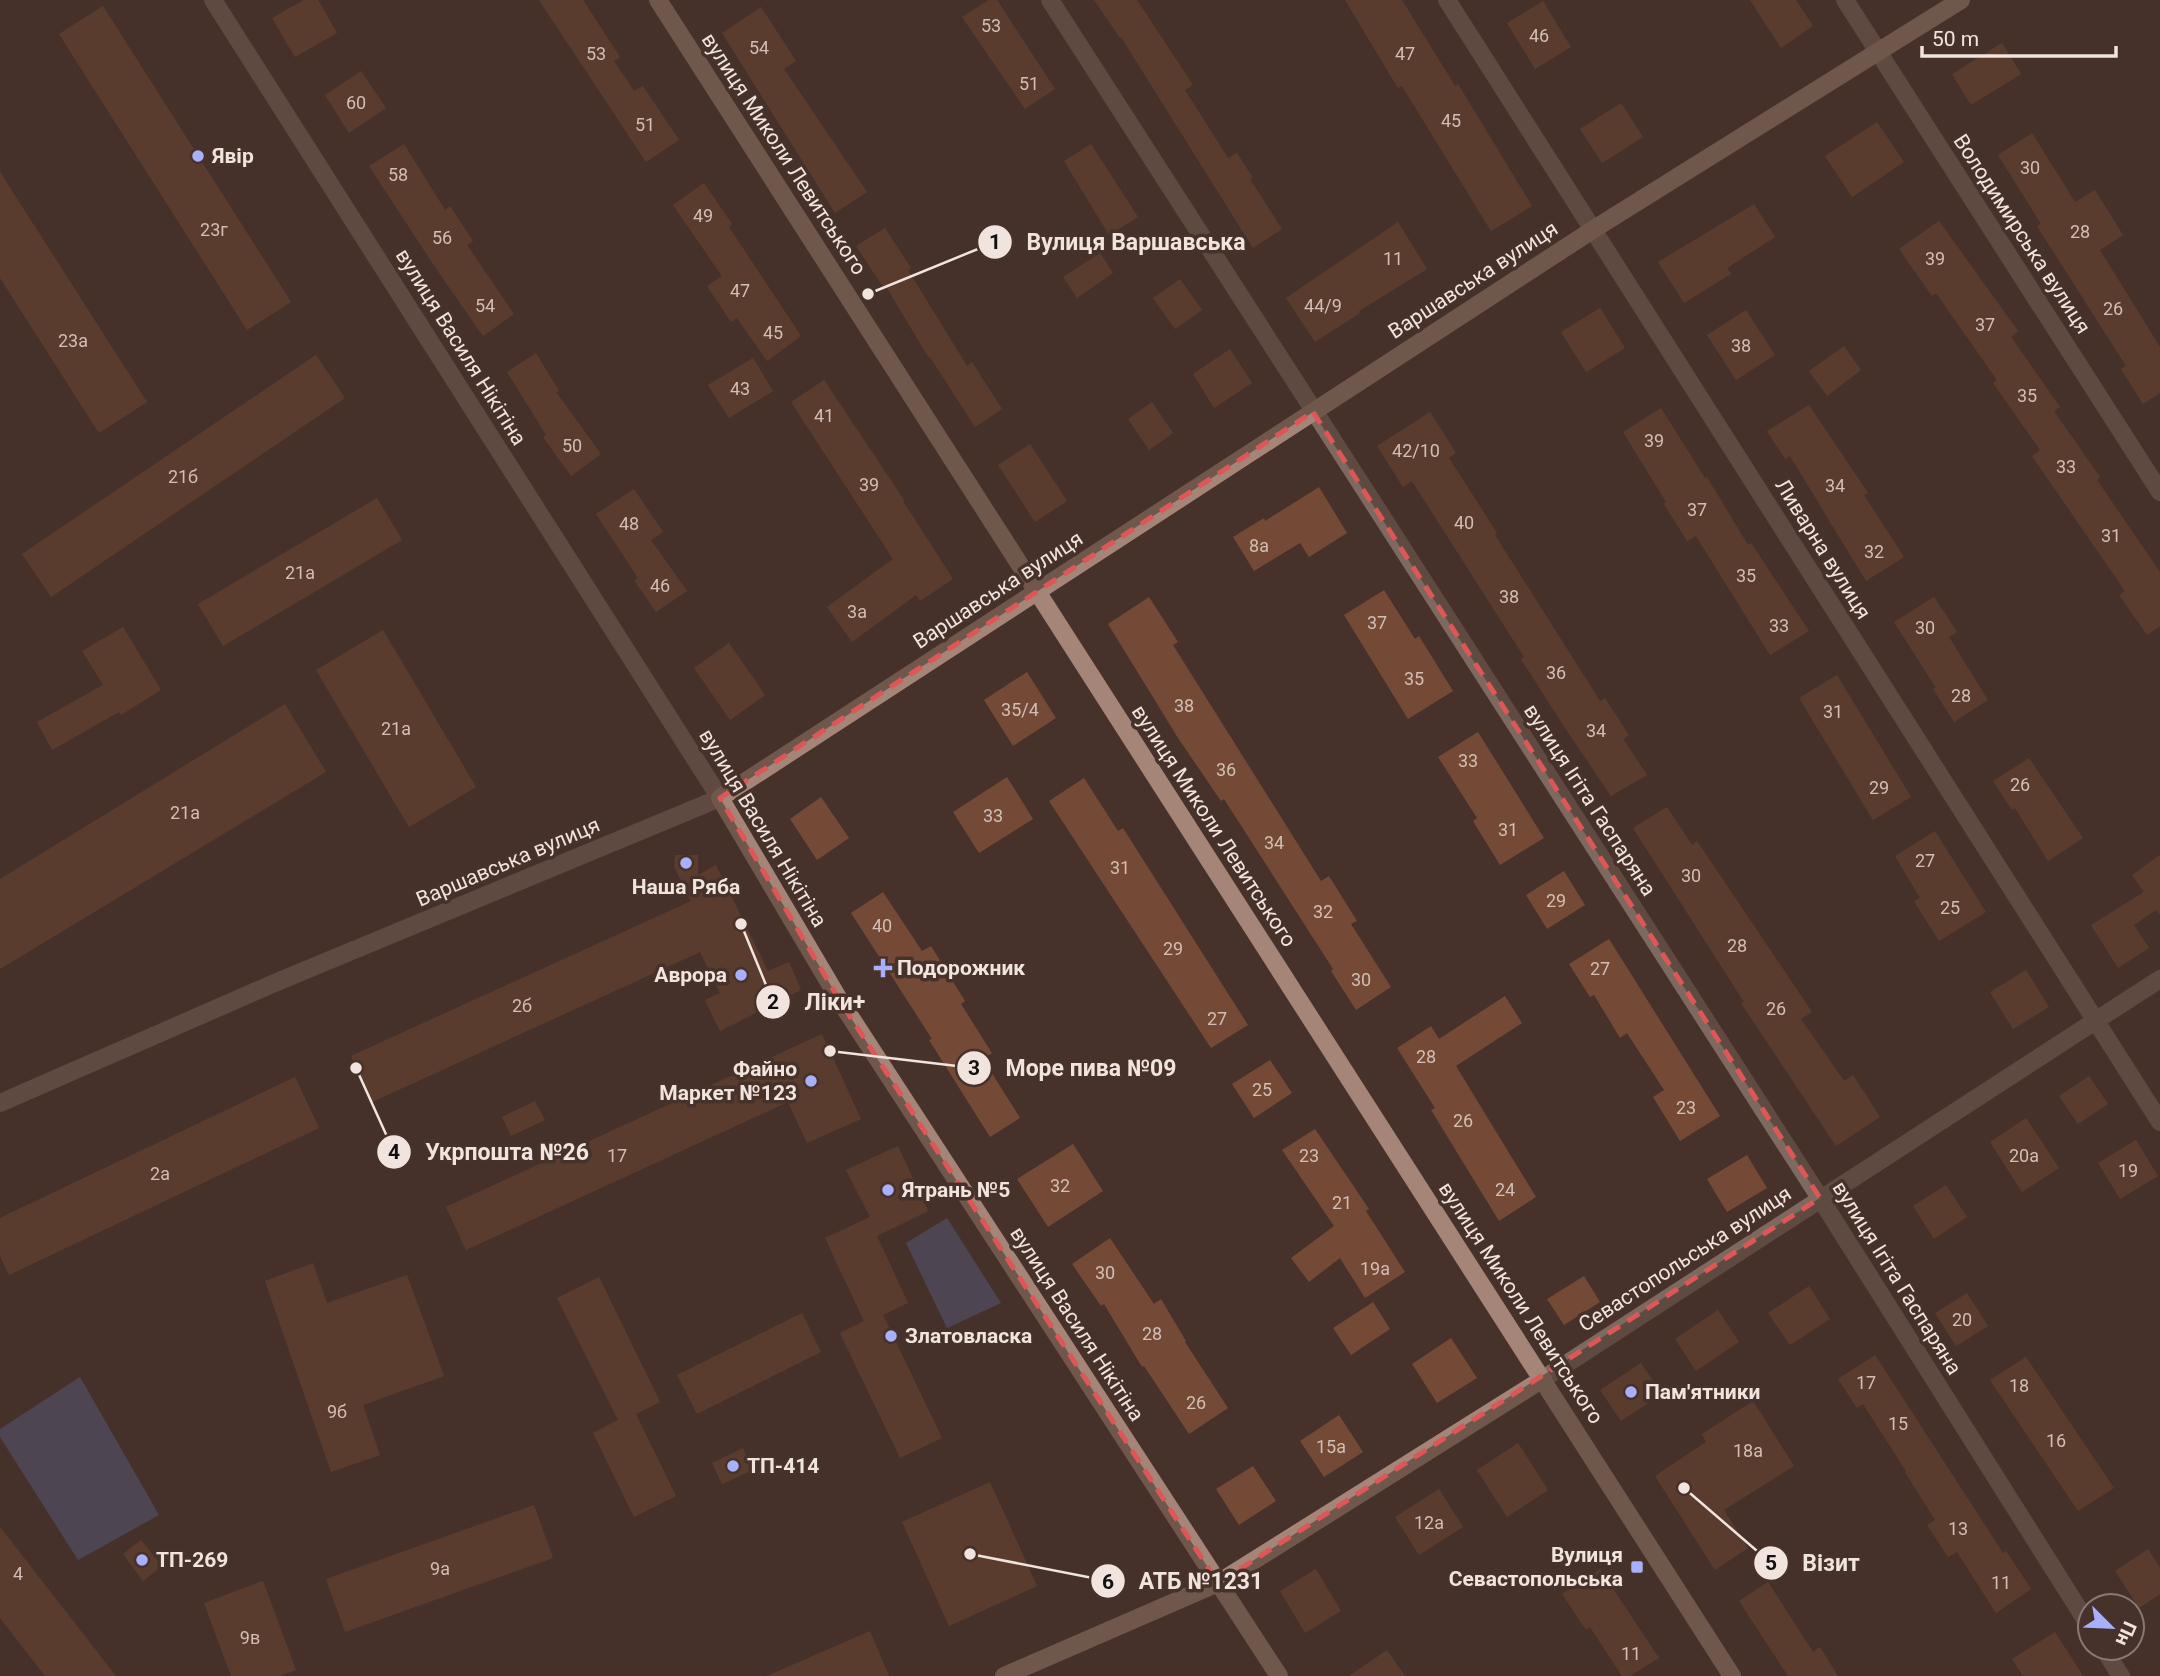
<svg xmlns="http://www.w3.org/2000/svg" width="2160" height="1676" font-family="Roboto,sans-serif">
  <rect width="100%" height="100%" fill="#46322a"/>
  <!-- green -->
  <path fill="#5a5e84" d="M 947,1218 L 1001,1303 L 947,1328 L 906,1243 Z
    M 80,1377 L 159,1515 L 78,1560 L 0,1437 L 0,1429 Z"/>
  <!-- building -->
  <path fill="#744a36" d="M 304,0 L 318,0 L 337,33 L 295,57 L 272,18 Z
    M 539,0 L 583,0 L 620,57 L 614,61 L 634,91 L 643,86 L 679,140 L 646,162 Z
    M 989,0 L 997,0 L 1055,89 L 1025,109 L 962,17 Z
    M 1094,0 L 1137,0 L 1193,85 L 1185,90 L 1228,158 L 1237,153 L 1253,178 L 1250,179 L 1282,229 L 1253,248 L 1121,37 L 1120,38 Z
    M 1345,0 L 1402,0 L 1455,86 L 1458,84 L 1532,206 L 1491,231 L 1402,86 L 1398,88 Z
    M 1750,0 L 1796,0 L 1813,26 L 1781,48 Z
    M 1543,1 L 1571,47 L 1535,69 L 1507,23 Z
    M 103,6 L 291,302 L 247,330 L 59,34 Z
    M 761,7 L 796,61 L 784,69 L 867,192 L 835,213 L 722,33 Z
    M 2002,43 L 2021,74 L 1971,105 L 1952,74 Z
    M 361,71 L 386,108 L 349,133 L 325,95 Z
    M 1621,103 L 1643,137 L 1602,163 L 1580,129 Z
    M 1877,122 L 1904,162 L 1852,197 L 1825,156 Z
    M 2032,133 L 2075,202 L 2095,190 L 2123,235 L 2100,250 L 2160,347 L 2160,393 L 2143,404 L 2121,369 L 2126,366 L 2037,226 L 2041,224 L 1998,155 Z
    M 404,144 L 445,210 L 450,206 L 473,241 L 467,245 L 514,314 L 483,336 L 435,267 L 369,166 Z
    M 1091,144 L 1138,217 L 1109,235 L 1064,161 Z
    M 0,172 L 147,402 L 99,433 L 0,278 Z
    M 704,183 L 732,224 L 729,227 L 801,336 L 767,361 L 737,318 L 731,322 L 707,286 L 722,276 L 673,205 Z
    M 1754,204 L 1775,237 L 1727,268 L 1731,274 L 1684,303 L 1658,262 Z
    M 1939,221 L 2018,331 L 2011,337 L 2060,407 L 2054,411 L 2100,477 L 2097,480 L 2160,572 L 2160,626 L 2147,635 L 2119,595 L 2125,591 L 2032,456 L 2040,450 L 1993,383 L 1997,380 L 1936,293 L 1932,296 L 1899,249 Z
    M 1398,222 L 1427,269 L 1359,311 L 1360,313 L 1315,342 L 1286,298 Z
    M 885,228 L 911,268 L 908,270 L 967,366 L 972,362 L 1002,409 L 975,427 L 930,357 L 929,358 L 885,285 L 883,287 L 856,246 Z
    M 1100,253 L 1113,273 L 1077,298 L 1063,277 Z
    M 1180,279 L 1202,310 L 1175,329 L 1153,298 Z
    M 1600,308 L 1625,348 L 1586,372 L 1561,332 Z
    M 1746,310 L 1775,355 L 1736,380 L 1707,335 Z
    M 1844,346 L 1861,370 L 1827,396 L 1809,371 Z
    M 1230,349 L 1252,383 L 1214,408 L 1193,374 Z
    M 536,353 L 559,391 L 556,392 L 601,454 L 571,476 L 543,437 L 546,435 L 507,372 Z
    M 316,355 L 345,398 L 51,597 L 22,554 Z
    M 753,358 L 773,391 L 729,418 L 708,385 Z
    M 824,380 L 904,500 L 903,501 L 953,579 L 920,601 L 916,595 L 852,642 L 827,607 L 893,559 L 791,402 Z
    M 1152,402 L 1173,433 L 1149,450 L 1128,419 Z
    M 1809,405 L 1868,493 L 1864,495 L 1904,557 L 1866,581 L 1790,456 L 1785,459 L 1767,431 Z
    M 1661,408 L 1705,478 L 1707,477 L 1748,545 L 1751,543 L 1809,631 L 1770,655 L 1696,536 L 1687,541 L 1664,504 L 1666,502 L 1623,432 Z
    M 1430,412 L 1456,453 L 1449,458 L 1497,533 L 1495,535 L 1600,701 L 1605,698 L 1629,735 L 1623,739 L 1647,775 L 1611,796 L 1563,725 L 1521,659 L 1524,657 L 1412,481 L 1403,487 L 1377,446 Z
    M 1030,444 L 1067,501 L 1035,522 L 998,465 Z
    M 1319,487 L 1347,533 L 1309,557 L 1300,543 L 1254,571 L 1233,537 L 1264,518 L 1265,521 Z
    M 634,489 L 663,532 L 651,540 L 687,591 L 656,612 L 634,580 L 638,578 L 596,514 Z
    M 377,498 L 402,540 L 223,646 L 198,604 Z
    M 1384,590 L 1415,639 L 1419,636 L 1453,691 L 1408,719 L 1344,615 Z
    M 1149,597 L 1178,642 L 1173,645 L 1321,881 L 1329,876 L 1357,921 L 1351,924 L 1391,987 L 1356,1010 L 1331,971 L 1333,969 L 1224,799 L 1221,801 L 1178,738 L 1108,624 Z
    M 1934,597 L 1957,632 L 1949,637 L 1988,700 L 1954,722 L 1933,689 L 1936,688 L 1894,622 Z
    M 123,627 L 161,690 L 121,715 L 119,712 L 52,750 L 37,722 L 103,685 L 82,651 Z
    M 383,630 L 476,787 L 409,827 L 316,670 Z
    M 729,643 L 765,695 L 730,720 L 694,668 Z
    M 1027,672 L 1056,718 L 1013,746 L 984,700 Z
    M 1837,675 L 1911,797 L 1873,820 L 1799,698 Z
    M 285,704 L 326,772 L 0,969 L 0,879 Z
    M 1478,732 L 1544,838 L 1500,865 L 1473,821 L 1477,818 L 1438,757 Z
    M 2029,758 L 2083,838 L 2048,861 L 2015,808 L 2012,810 L 1993,781 Z
    M 1007,777 L 1033,819 L 979,853 L 953,812 Z
    M 1084,778 L 1118,831 L 1123,828 L 1248,1025 L 1211,1048 L 1049,801 Z
    M 821,797 L 849,838 L 817,860 L 790,819 Z
    M 1667,807 L 1692,845 L 1697,841 L 1812,1012 L 1801,1019 L 1844,1081 L 1853,1075 L 1880,1117 L 1836,1146 L 1741,1003 L 1744,1002 L 1633,828 Z
    M 1935,831 L 1986,912 L 1939,941 L 1914,901 L 1920,898 L 1895,856 Z
    M 675,855 L 698,855 L 698,875 L 716,865 L 768,971 L 789,962 L 801,990 L 720,1031 L 705,1000 L 720,993 L 700,952 L 372,1102 L 351,1056 L 691,901 L 674,867 Z
    M 2160,855 L 2160,915 L 2156,910 L 2134,925 L 2149,948 L 2118,968 L 2091,925 L 2144,892 L 2132,875 Z
    M 1564,871 L 1585,905 L 1547,929 L 1526,895 Z
    M 883,892 L 922,951 L 931,946 L 965,1001 L 961,1004 L 992,1053 L 983,1059 L 1020,1118 L 990,1137 L 929,1040 L 932,1039 L 851,913 Z
    M 1609,939 L 1720,1116 L 1680,1141 L 1653,1097 L 1664,1090 L 1627,1033 L 1620,1038 L 1594,995 L 1590,997 L 1569,964 Z
    M 2026,970 L 2049,1007 L 2013,1029 L 1990,992 Z
    M 1505,996 L 1522,1023 L 1456,1066 L 1536,1197 L 1499,1221 L 1431,1110 L 1435,1108 L 1397,1048 L 1431,1026 L 1439,1039 Z
    M 822,1034 L 861,1119 L 807,1143 L 788,1102 L 466,1250 L 446,1207 Z
    M 1270,1060 L 1292,1093 L 1254,1118 L 1232,1084 Z
    M 2089,1076 L 2108,1104 L 2078,1124 L 2059,1096 Z
    M 295,1077 L 319,1128 L 9,1275 L 0,1256 L 0,1218 Z
    M 535,1101 L 545,1120 L 511,1136 L 502,1117 Z
    M 2026,1118 L 2059,1168 L 2022,1192 L 1990,1142 Z
    M 1315,1129 L 1369,1209 L 1366,1211 L 1405,1272 L 1365,1298 L 1340,1258 L 1309,1282 L 1291,1258 L 1334,1226 L 1282,1150 Z
    M 2136,1140 L 2158,1176 L 2120,1199 L 2098,1163 Z
    M 1073,1144 L 1103,1191 L 1048,1227 L 1017,1179 Z
    M 898,1146 L 928,1211 L 877,1236 L 908,1303 L 883,1315 L 942,1438 L 900,1458 L 840,1333 L 864,1321 L 825,1238 L 870,1217 L 846,1170 Z
    M 1747,1155 L 1767,1188 L 1727,1212 L 1707,1179 Z
    M 1946,1185 L 1967,1217 L 1934,1239 L 1913,1206 Z
    M 1110,1238 L 1154,1304 L 1161,1299 L 1186,1341 L 1185,1342 L 1228,1408 L 1189,1434 L 1144,1366 L 1142,1367 L 1104,1304 L 1101,1306 L 1072,1264 Z
    M 313,1263 L 327,1303 L 407,1275 L 444,1376 L 363,1405 L 380,1455 L 331,1472 L 265,1281 Z
    M 1584,1276 L 1600,1302 L 1564,1325 L 1547,1299 Z
    M 599,1277 L 660,1402 L 636,1414 L 676,1496 L 634,1517 L 593,1433 L 618,1420 L 557,1298 Z
    M 1809,1286 L 1830,1319 L 1790,1345 L 1768,1313 Z
    M 1967,1293 L 1988,1326 L 1956,1346 L 1935,1313 Z
    M 1373,1302 L 1390,1329 L 1351,1355 L 1333,1328 Z
    M 1718,1310 L 1739,1342 L 1696,1371 L 1675,1339 Z
    M 802,1313 L 821,1352 L 697,1414 L 677,1375 Z
    M 1451,1338 L 1477,1378 L 1437,1403 L 1412,1364 Z
    M 1875,1355 L 2003,1553 L 2006,1551 L 2031,1589 L 1996,1613 L 1957,1552 L 1948,1557 L 1927,1525 L 1935,1520 L 1905,1472 L 1906,1471 L 1863,1404 L 1857,1408 L 1838,1379 Z
    M 2026,1357 L 2114,1488 L 2078,1511 L 1990,1380 Z
    M 1641,1363 L 1662,1394 L 1621,1421 L 1600,1390 Z
    M 1753,1401 L 1794,1466 L 1724,1510 L 1748,1548 L 1715,1570 L 1655,1476 L 1706,1442 L 1702,1434 Z
    M 1339,1415 L 1363,1452 L 1324,1477 L 1300,1441 Z
    M 1518,1443 L 1548,1490 L 1507,1517 L 1477,1470 Z
    M 743,1448 L 753,1470 L 722,1484 L 712,1463 Z
    M 1253,1466 L 1276,1501 L 1239,1525 L 1216,1489 Z
    M 990,1482 L 1037,1586 L 949,1626 L 902,1522 Z
    M 1439,1489 L 1463,1527 L 1419,1555 L 1395,1517 Z
    M 534,1505 L 553,1558 L 345,1632 L 326,1579 Z
    M 0,1527 L 116,1676 L 45,1676 L 0,1618 Z
    M 141,1540 L 162,1566 L 143,1581 L 123,1554 Z
    M 2148,1549 L 2160,1568 L 2160,1594 L 2139,1608 L 2115,1571 Z
    M 1316,1569 L 1341,1611 L 1305,1633 L 1280,1591 Z
    M 1600,1569 L 1659,1658 L 1630,1676 L 1622,1676 L 1590,1627 L 1586,1630 L 1562,1594 Z
    M 263,1581 L 296,1670 L 280,1676 L 231,1676 L 204,1603 Z
    M 1768,1582 L 1813,1652 L 1820,1647 L 1838,1676 L 1788,1676 L 1739,1601 Z
    M 870,1631 L 889,1676 L 767,1676 Z
    M 2055,1632 L 2083,1676 L 2023,1676 L 2012,1659 Z
    M 1387,1650 L 1405,1676 L 1349,1676 Z"/>
  <g fill="none" stroke-linecap="round" stroke-linejoin="round">
    <!-- street -->
    <path stroke="#7e6960" stroke-width="18" d="M 1050,0 L 1820,1198 L 2090,1627
      M 1447,0 L 2160,1122
      M 1845,0 L 2160,492
      M 0,1103 L 277,982 L 720,798 L 213,0
      M 1543,1379 L 2160,979
      M 2103,1648 L 2121,1676"/>
    <!-- secondary -->
    <path stroke="#a58577" stroke-width="18" d="M 658,0 L 1732,1676
      M 1004,1676 L 1218,1583 L 1543,1379
      M 1279,1676 L 840,1001 L 720,798 L 1594,229 L 1961,0"/>
  </g>
  <!-- marked area -->
  <path d="M0 0H2160V1676H0ZM 1313,412 L 1820,1198 L 1218,1583 L 840,1001 L 720,798 Z" fill="#46322a" fill-opacity=".55" fill-rule="evenodd"/>
  <path fill="none" stroke="#dd5756" stroke-width="5" stroke-dasharray="14 9" stroke-linejoin="round" d="M 1313,412 L 1820,1198 L 1218,1583 L 840,1001 L 720,798 Z"/>
  <!-- markers -->
  <g fill="#a8b0fc" stroke="#46322a" stroke-width="2.5">
    <circle cx="198" cy="156" r="7"/>
    <circle cx="686" cy="863" r="7"/>
    <path d="M879.5 957.5h7v7h7v7h-7v7h-7v-7h-7v-7h7z"/>
    <circle cx="741" cy="975" r="7"/>
    <circle cx="811" cy="1081" r="7"/>
    <circle cx="888" cy="1190" r="7"/>
    <circle cx="891" cy="1336" r="7"/>
    <circle cx="1631" cy="1392" r="7"/>
    <circle cx="733" cy="1466" r="7"/>
    <circle cx="142" cy="1560" r="7"/>
    <rect x="1630" y="1560" width="14" height="14" rx="3.5"/>
  </g>
  <g text-anchor="middle" dominant-baseline="central" stroke-width="7" stroke-linejoin="round" paint-order="stroke">
    <!-- number labels -->
    <g font-size="18" fill="#d2beb4">
      <text x="991" y="25">53</text>
      <text x="1539" y="35">46</text>
      <text x="759" y="47">54</text>
      <text x="596" y="53">53</text>
      <text x="1405" y="53">47</text>
      <text x="1029" y="83">51</text>
      <text x="356" y="102">60</text>
      <text x="1451" y="120">45</text>
      <text x="645" y="124">51</text>
      <text x="2030" y="167">30</text>
      <text x="398" y="174">58</text>
      <text x="703" y="215">49</text>
      <text x="214" y="229">23г</text>
      <text x="2080" y="231">28</text>
      <text x="442" y="237">56</text>
      <text x="1393" y="258">11</text>
      <text x="1935" y="258">39</text>
      <text x="740" y="290">47</text>
      <text x="485" y="305">54</text>
      <text x="1323" y="305">44/9</text>
      <text x="2113" y="308">26</text>
      <text x="1985" y="324">37</text>
      <text x="773" y="332">45</text>
      <text x="73" y="340">23а</text>
      <text x="1741" y="345">38</text>
      <text x="740" y="388">43</text>
      <text x="2027" y="395">35</text>
      <text x="824" y="415">41</text>
      <text x="1654" y="440">39</text>
      <text x="572" y="445">50</text>
      <text x="1416" y="450">42/10</text>
      <text x="2066" y="466">33</text>
      <text x="183" y="476">21б</text>
      <text x="869" y="484">39</text>
      <text x="1835" y="485">34</text>
      <text x="1697" y="509">37</text>
      <text x="1464" y="522">40</text>
      <text x="629" y="523">48</text>
      <text x="2111" y="535">31</text>
      <text x="1259" y="545">8а</text>
      <text x="1874" y="551">32</text>
      <text x="300" y="572">21а</text>
      <text x="1746" y="575">35</text>
      <text x="660" y="585">46</text>
      <text x="1509" y="596">38</text>
      <text x="857" y="611">3а</text>
      <text x="1377" y="622">37</text>
      <text x="1779" y="625">33</text>
      <text x="1925" y="627">30</text>
      <text x="1556" y="672">36</text>
      <text x="1414" y="678">35</text>
      <text x="1961" y="695">28</text>
      <text x="1184" y="705">38</text>
      <text x="1020" y="709">35/4</text>
      <text x="1833" y="711">31</text>
      <text x="396" y="728">21а</text>
      <text x="1596" y="730">34</text>
      <text x="1468" y="760">33</text>
      <text x="1226" y="769">36</text>
      <text x="2020" y="784">26</text>
      <text x="1879" y="787">29</text>
      <text x="185" y="812">21а</text>
      <text x="993" y="815">33</text>
      <text x="1508" y="829">31</text>
      <text x="1274" y="842">34</text>
      <text x="1925" y="860">27</text>
      <text x="1120" y="867">31</text>
      <text x="1691" y="875">30</text>
      <text x="1556" y="900">29</text>
      <text x="1950" y="907">25</text>
      <text x="1323" y="911">32</text>
      <text x="882" y="925">40</text>
      <text x="1737" y="945">28</text>
      <text x="1173" y="948">29</text>
      <text x="1600" y="968">27</text>
      <text x="1361" y="979">30</text>
      <text x="522" y="1005">2б</text>
      <text x="1776" y="1008">26</text>
      <text x="1217" y="1018">27</text>
      <text x="1426" y="1056">28</text>
      <text x="1262" y="1089">25</text>
      <text x="1686" y="1107">23</text>
      <text x="1463" y="1120">26</text>
      <text x="617" y="1155">17</text>
      <text x="1309" y="1155">23</text>
      <text x="2024" y="1155">20а</text>
      <text x="2128" y="1170">19</text>
      <text x="160" y="1173">2а</text>
      <text x="1060" y="1185">32</text>
      <text x="1505" y="1189">24</text>
      <text x="1342" y="1202">21</text>
      <text x="1375" y="1268">19а</text>
      <text x="1105" y="1272">30</text>
      <text x="1962" y="1319">20</text>
      <text x="1152" y="1333">28</text>
      <text x="1866" y="1382">17</text>
      <text x="2019" y="1385">18</text>
      <text x="1196" y="1402">26</text>
      <text x="337" y="1411">9б</text>
      <text x="1898" y="1423">15</text>
      <text x="2056" y="1440">16</text>
      <text x="1331" y="1446">15а</text>
      <text x="1748" y="1450">18а</text>
      <text x="1429" y="1522">12а</text>
      <text x="1958" y="1528">13</text>
      <text x="440" y="1568">9а</text>
      <text x="18" y="1573">4</text>
      <text x="2001" y="1582">11</text>
      <text x="250" y="1637">9в</text>
      <text x="1631" y="1653">11</text>
    </g>
    <!-- street labels -->
    <g font-size="21" fill="#f1e4de" stroke="#46322a">
      <text transform="translate(784 154) rotate(57)">вулиця Миколи Левитського</text>
      <text transform="translate(2022 234) rotate(57)">Володимирська вулиця</text>
      <text transform="translate(1473 280) rotate(-33)">Варшавська вулиця</text>
      <text transform="translate(461 347) rotate(58)">вулиця Василя Нікітіна</text>
      <text transform="translate(1823 549) rotate(58)">Ливарна вулиця</text>
      <text transform="translate(998 590) rotate(-33)">Варшавська вулиця</text>
      <text transform="translate(1590 800) rotate(57)">вулиця Ігіта Гаспаряна</text>
      <text transform="translate(1214 826) rotate(57)">вулиця Миколи Левитського</text>
      <text transform="translate(763 828) rotate(59)">вулиця Василя Нікітіна</text>
      <text transform="translate(508 862) rotate(-23)">Варшавська вулиця</text>
      <text transform="translate(1685 1259) rotate(-33)">Севастопольська вулиця</text>
      <text transform="translate(1897 1278) rotate(58)">вулиця Ігіта Гаспаряна</text>
      <text transform="translate(1521 1303) rotate(57)">вулиця Миколи Левитського</text>
      <text transform="translate(1077 1324) rotate(57)">вулиця Василя Нікітіна</text>
    </g>
    <!-- poi labels -->
    <g font-size="21" font-weight="bold" fill="#f1e4de" stroke="#46322a" text-anchor="start">
      <text x="212" y="156">Явір</text>
      <text x="686" y="887" text-anchor="middle">Наша Ряба</text>
      <text x="897" y="968">Подорожник</text>
      <text x="727" y="975" text-anchor="end">Аврора</text>
      <text x="797" y="1069" text-anchor="end">Файно<tspan x="797" dy="24">Маркет №123</tspan></text>
      <text x="902" y="1190">Ятрань №5</text>
      <text x="905" y="1336">Златовласка</text>
      <text x="1645" y="1392">Пам'ятники</text>
      <text x="747" y="1466">ТП-414</text>
      <text x="1623" y="1555" text-anchor="end">Вулиця<tspan x="1623" dy="24">Севастопольська</tspan></text>
      <text x="156" y="1560">ТП-269</text>
    </g>
  </g>
  <!-- callouts -->
  <path fill="none" stroke="#f1e4de" stroke-width="2.5" d="M868 294L995 242M741 924L773 1002M830 1051L974 1068M356 1068L394 1152M1684 1488L1771 1563M970 1554L1108 1581"/>
  <g fill="#f1e4de" stroke="#46322a" stroke-width="2.5">
    <circle cx="868" cy="294" r="7"/>
    <circle cx="741" cy="924" r="7"/>
    <circle cx="830" cy="1051" r="7"/>
    <circle cx="356" cy="1068" r="7"/>
    <circle cx="1684" cy="1488" r="7"/>
    <circle cx="970" cy="1554" r="7"/>
    <circle cx="995" cy="242" r="18"/>
    <circle cx="773" cy="1002" r="18"/>
    <circle cx="974" cy="1068" r="18"/>
    <circle cx="394" cy="1152" r="18"/>
    <circle cx="1771" cy="1563" r="18"/>
    <circle cx="1108" cy="1581" r="18"/>
  </g>
  <g font-size="21" text-anchor="middle" font-weight="bold" fill="#111">
    <text x="995" y="249">1</text>
    <text x="773" y="1009">2</text>
    <text x="974" y="1075">3</text>
    <text x="394" y="1159">4</text>
    <text x="1771" y="1570">5</text>
    <text x="1108" y="1589">6</text>
  </g>
  <g font-size="23" text-anchor="middle" font-weight="bold" fill="#f1e4de" stroke="#46322a" stroke-width="7" stroke-linejoin="round" paint-order="stroke">
    <text x="1136" y="250">Вулиця Варшавська</text>
    <text x="835" y="1010">Ліки+</text>
    <text x="1091" y="1076">Море пива №09</text>
    <text x="507" y="1160">Укрпошта №26</text>
    <text x="1831" y="1571">Візит</text>
    <text x="1201" y="1589">АТБ №1231</text>
  </g>
  <!-- north arrow -->
  <g transform="translate(2111 1627) rotate(114)"><circle r="33" fill="#46322a" stroke="#8a7972" stroke-width="2"/>
  <path d="M0-5L12 26L0 18L-12 26Z" fill="#a8b0fc"/>
  <text y="-10" font-size="19" font-weight="bold" text-anchor="middle" fill="#f1e4de">Пн</text>
  </g>
  <!-- scale -->
  <path d="M1922 46v10h194v-10" fill="none" stroke="#f1e4de" stroke-width="3.5"/>
  <text x="1932" y="46" font-size="21" fill="#f1e4de" stroke="#46322a" stroke-width="5" paint-order="stroke">50 m</text>
</svg>
